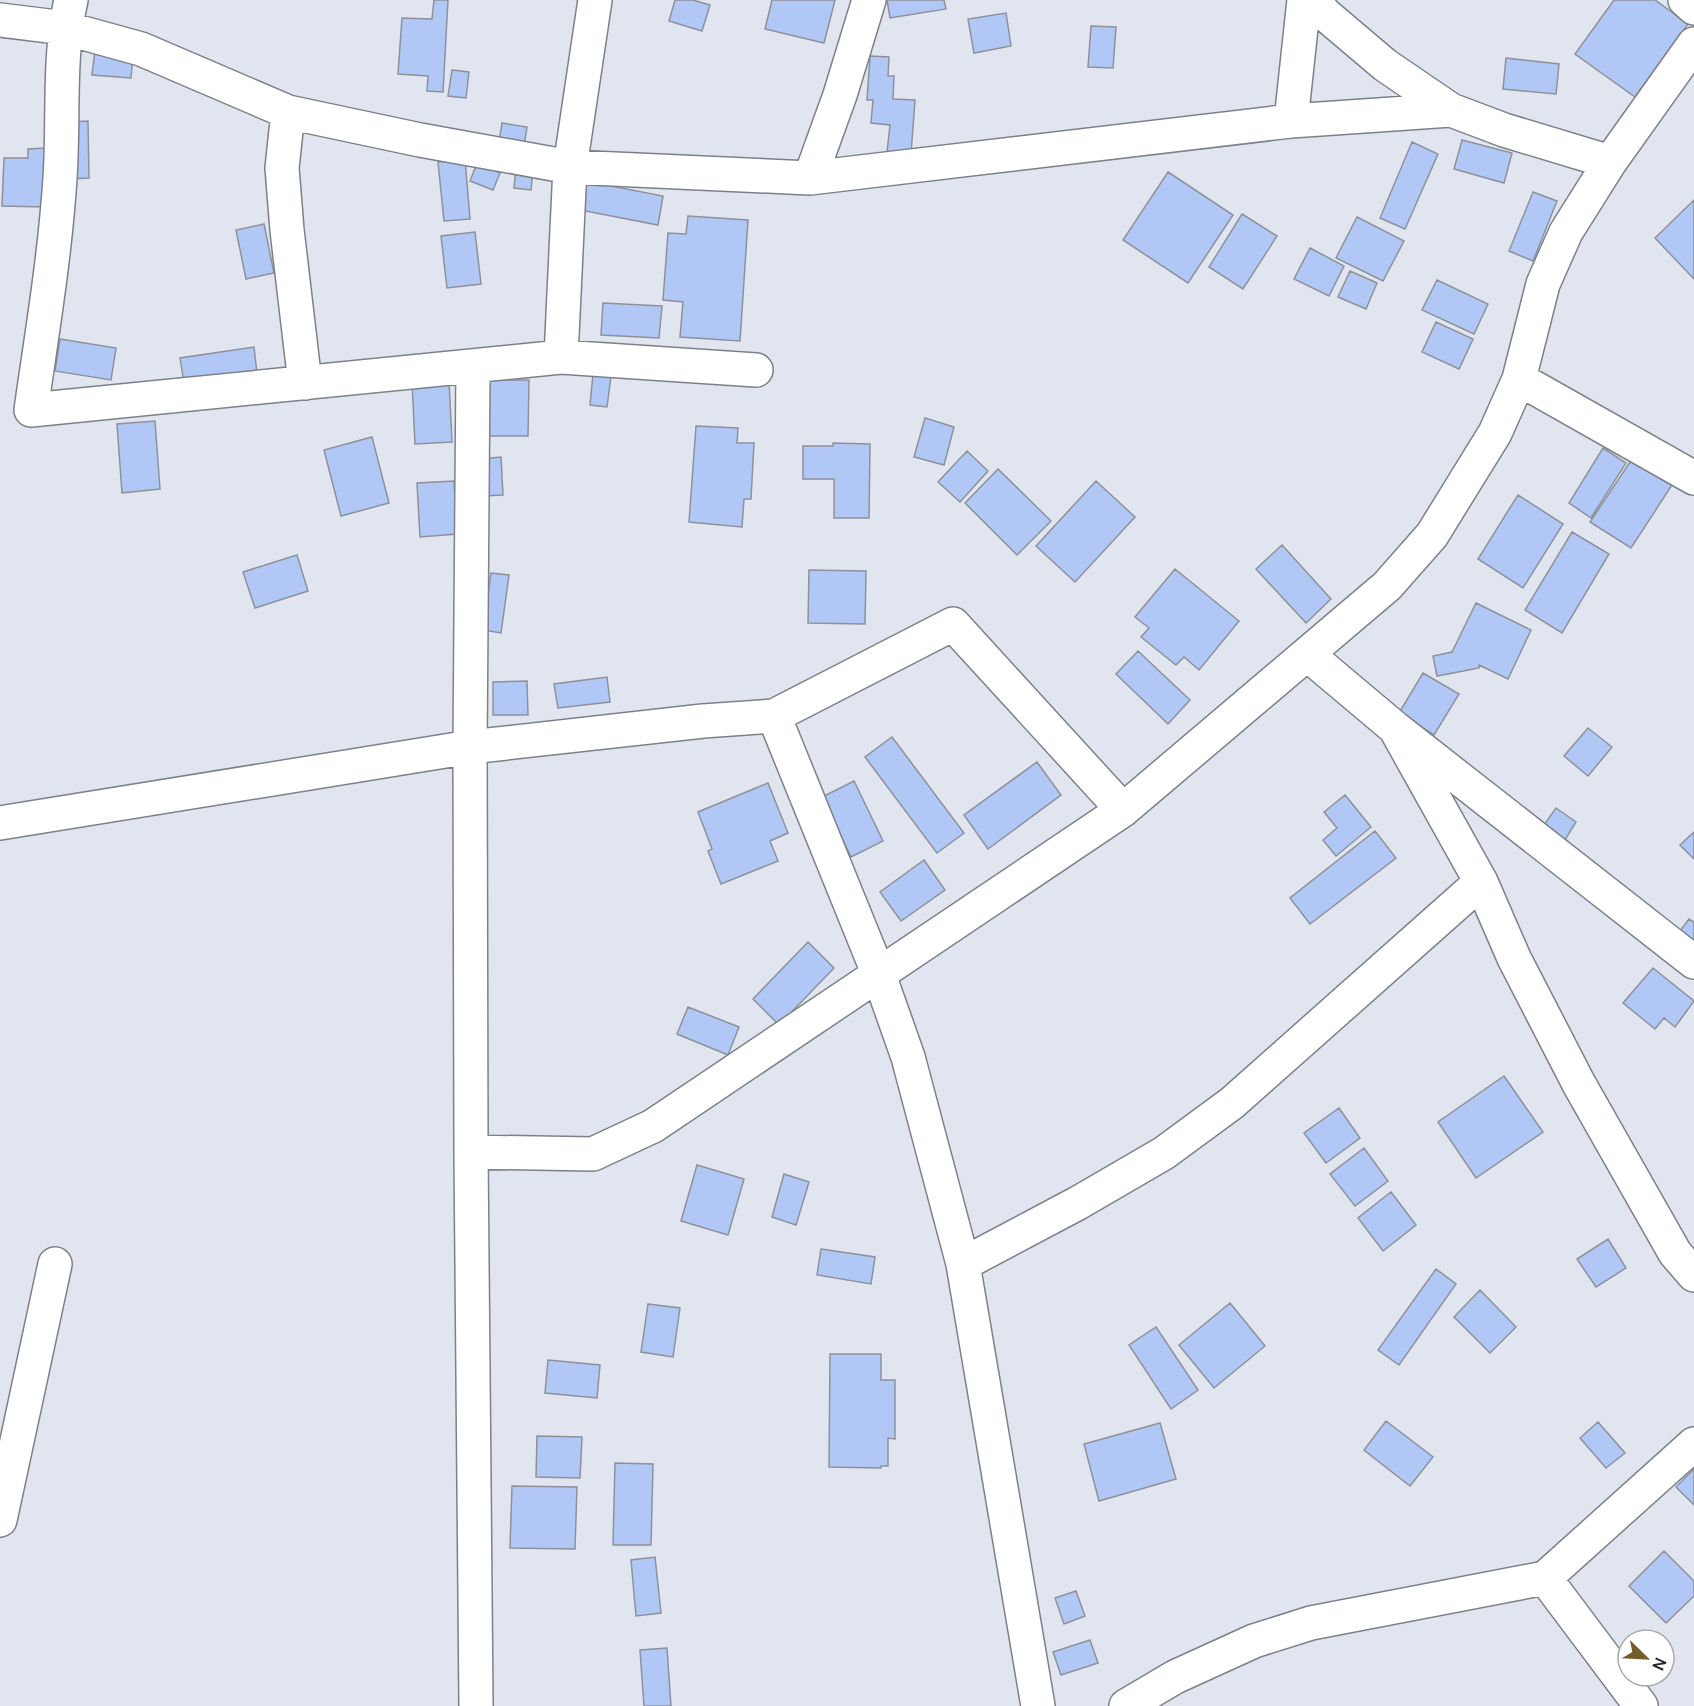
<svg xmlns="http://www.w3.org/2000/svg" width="1694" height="1706" font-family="Manrope,sans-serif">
  <rect width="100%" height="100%" fill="#e1e5ef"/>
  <!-- building -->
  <path fill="#b1c8f6" stroke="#8d919a" stroke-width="1.5" d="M 434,0 L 448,0 L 443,92 L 427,91 L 428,76 L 398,74 L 402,18 L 432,19 Z
    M 675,0 L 693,0 L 710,5 L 702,31 L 669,21 Z
    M 772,0 L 835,0 L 824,43 L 765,29 Z
    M 887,0 L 944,0 L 946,9 L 890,18 Z
    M 1614,0 L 1655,0 L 1688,24 L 1635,97 L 1575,54 Z
    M 1006,13 L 1011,46 L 974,53 L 968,19 Z
    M 1091,26 L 1116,27 L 1113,68 L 1088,67 Z
    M 95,50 L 133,53 L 131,78 L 92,75 Z
    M 870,56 L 889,57 L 888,76 L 894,76 L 893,99 L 915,100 L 911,154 L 887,152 L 890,125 L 871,123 L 873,100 L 867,100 Z
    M 1506,58 L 1559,64 L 1556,94 L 1503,89 Z
    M 452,70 L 469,72 L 466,98 L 448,96 Z
    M 88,121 L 89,178 L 69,179 L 67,122 Z
    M 502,123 L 527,127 L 524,146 L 499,142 Z
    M 1462,140 L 1512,153 L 1504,183 L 1454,169 Z
    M 1412,142 L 1438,154 L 1405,229 L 1380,218 Z
    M 46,148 L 45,207 L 2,206 L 4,158 L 28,158 L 28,149 Z
    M 465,159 L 470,219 L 444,221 L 438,162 Z
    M 477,163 L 500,173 L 493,190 L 470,181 Z
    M 516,167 L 533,168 L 531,190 L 514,188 Z
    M 1168,172 L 1233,215 L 1188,283 L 1123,240 Z
    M 580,180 L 663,196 L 658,225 L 575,209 Z
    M 1533,192 L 1557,201 L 1533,261 L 1509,251 Z
    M 1694,200 L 1694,279 L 1655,238 Z
    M 1242,214 L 1277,236 L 1243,289 L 1209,267 Z
    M 688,216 L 748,220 L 740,341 L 680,337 L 683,302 L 663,300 L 668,233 L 686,234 Z
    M 1357,217 L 1404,241 L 1383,281 L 1336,258 Z
    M 264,224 L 274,273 L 246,279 L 236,230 Z
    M 475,232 L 481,284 L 447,288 L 441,236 Z
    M 1310,248 L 1344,266 L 1329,296 L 1294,279 Z
    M 1350,271 L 1377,283 L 1366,309 L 1338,297 Z
    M 1437,280 L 1488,304 L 1474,334 L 1422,310 Z
    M 603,303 L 662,306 L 659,338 L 601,335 Z
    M 1436,322 L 1473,339 L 1459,369 L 1422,352 Z
    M 60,339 L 116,348 L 111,380 L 55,371 Z
    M 254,347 L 257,373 L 184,383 L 180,358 Z
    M 593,374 L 611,376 L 607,407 L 590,405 Z
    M 488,380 L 529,380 L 528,436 L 487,436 Z
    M 449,381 L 452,442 L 415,444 L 412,382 Z
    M 925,418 L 954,427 L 944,465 L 914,457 Z
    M 155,421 L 160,489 L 122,493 L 117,424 Z
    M 696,426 L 738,428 L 737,443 L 754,443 L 751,499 L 744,499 L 742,527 L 689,522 Z
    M 372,437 L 389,503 L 341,516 L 324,450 Z
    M 833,443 L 870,444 L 869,518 L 834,518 L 834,479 L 803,479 L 803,446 L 833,446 Z
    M 1603,448 L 1626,463 L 1591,518 L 1569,503 Z
    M 967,451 L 988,471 L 960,502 L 938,482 Z
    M 501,457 L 503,495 L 483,496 L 481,459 Z
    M 1632,459 L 1672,485 L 1631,548 L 1590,522 Z
    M 998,469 L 1051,521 L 1017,555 L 965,503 Z
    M 454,481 L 457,534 L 420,537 L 417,483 Z
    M 1096,481 L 1135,517 L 1075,582 L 1036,546 Z
    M 1518,495 L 1563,524 L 1523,588 L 1478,559 Z
    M 1572,532 L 1609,554 L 1562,633 L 1525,610 Z
    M 1282,545 L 1331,599 L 1306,623 L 1256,569 Z
    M 297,555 L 308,591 L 255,608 L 243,572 Z
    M 1175,569 L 1239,621 L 1199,670 L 1184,657 L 1176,665 L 1141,637 L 1149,628 L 1135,617 Z
    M 809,570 L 866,571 L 865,624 L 808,623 Z
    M 491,573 L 509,575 L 501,633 L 483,630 Z
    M 1476,603 L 1531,630 L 1508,679 L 1479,665 L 1479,668 L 1437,676 L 1433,656 L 1452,652 Z
    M 1138,651 L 1190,700 L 1168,724 L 1116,674 Z
    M 1423,673 L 1459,694 L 1434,735 L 1399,713 Z
    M 607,677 L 610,702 L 558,708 L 554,684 Z
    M 527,681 L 528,715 L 493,715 L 493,682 Z
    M 1588,728 L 1612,747 L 1588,776 L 1564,756 Z
    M 892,737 L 964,833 L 937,853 L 865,757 Z
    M 1037,762 L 1061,795 L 988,849 L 964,815 Z
    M 854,781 L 883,841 L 851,857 L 822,797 Z
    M 768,783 L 788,833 L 770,841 L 778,861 L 721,884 L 708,851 L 712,849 L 698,812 Z
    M 1345,795 L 1371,827 L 1336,856 L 1323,840 L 1337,828 L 1324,812 Z
    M 1556,808 L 1576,822 L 1565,840 L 1544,825 Z
    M 1375,831 L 1396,858 L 1310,924 L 1290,898 Z
    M 1694,832 L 1694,859 L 1680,845 Z
    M 924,860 L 945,890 L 901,921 L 880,892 Z
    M 1689,919 L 1694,922 L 1694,950 L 1676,936 Z
    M 808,942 L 834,968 L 779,1025 L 753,999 Z
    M 1653,968 L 1694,1001 L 1675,1027 L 1664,1018 L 1655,1029 L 1623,1003 Z
    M 688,1007 L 739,1027 L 728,1055 L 677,1034 Z
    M 1504,1076 L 1543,1132 L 1476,1178 L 1438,1122 Z
    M 1339,1108 L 1360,1138 L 1326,1163 L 1304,1133 Z
    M 1364,1148 L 1388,1181 L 1355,1206 L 1330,1174 Z
    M 697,1165 L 744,1179 L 728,1235 L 681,1221 Z
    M 784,1174 L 809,1182 L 796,1225 L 772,1217 Z
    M 1391,1192 L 1416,1225 L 1383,1251 L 1358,1218 Z
    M 1608,1239 L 1626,1268 L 1596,1287 L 1577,1259 Z
    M 821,1249 L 875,1257 L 871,1284 L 817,1275 Z
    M 1436,1269 L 1456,1284 L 1399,1365 L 1378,1350 Z
    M 1480,1290 L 1516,1327 L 1490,1353 L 1454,1317 Z
    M 1230,1303 L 1265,1346 L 1214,1388 L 1179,1345 Z
    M 648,1304 L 680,1308 L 673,1357 L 641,1352 Z
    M 1156,1327 L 1198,1390 L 1171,1409 L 1129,1345 Z
    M 830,1354 L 881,1354 L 881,1380 L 895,1380 L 895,1439 L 888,1438 L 888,1466 L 881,1466 L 881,1468 L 829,1467 Z
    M 548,1360 L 600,1365 L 597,1398 L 545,1393 Z
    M 1386,1421 L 1433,1457 L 1410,1486 L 1364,1450 Z
    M 1598,1422 L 1625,1453 L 1606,1468 L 1580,1438 Z
    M 1160,1423 L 1176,1479 L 1099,1501 L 1084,1444 Z
    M 537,1436 L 582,1437 L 580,1478 L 536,1477 Z
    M 615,1463 L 653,1464 L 651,1545 L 613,1545 Z
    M 1694,1469 L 1694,1505 L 1676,1487 Z
    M 512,1486 L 577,1487 L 575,1549 L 510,1548 Z
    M 1664,1551 L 1694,1581 L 1694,1596 L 1666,1623 L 1629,1586 Z
    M 655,1557 L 661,1613 L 636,1616 L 631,1560 Z
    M 1076,1591 L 1085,1616 L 1064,1624 L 1055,1598 Z
    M 1090,1640 L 1098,1663 L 1061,1675 L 1053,1652 Z
    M 667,1648 L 671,1706 L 644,1706 L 640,1650 Z"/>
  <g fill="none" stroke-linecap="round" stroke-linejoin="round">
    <defs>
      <path id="minor" d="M 71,0 C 58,58 64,119 60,178 C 55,256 42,333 31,410 L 561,357 L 756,370
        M 1312,0 L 1326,15 L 1385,65 L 1451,110 L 1504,130 L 1610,162
        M 1685,0 L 1694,8
        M 0,20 L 65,28 L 141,49 L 288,112 L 420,140 L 570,167 L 810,178 L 1291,121 L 1451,110
        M 288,112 L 282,168 L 287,230 L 305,383
        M 1291,121 L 1304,0
        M 810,178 L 840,95 L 869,0
        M 561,357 L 570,167 L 595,0
        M 473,366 L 470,747 L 471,1152 L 476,1706
        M 1519,379 L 1694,478
        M 1307,654 L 1395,728 L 1694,962
        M 774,716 L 879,975 L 908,1057 L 963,1264 L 1038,1706
        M 1395,728 L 1481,882 L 1514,958 L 1579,1084 L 1675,1253 L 1694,1275
        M 0,823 L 470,747 L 703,721 L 774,716 L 953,624 L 1123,810
        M 471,1152 L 593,1154 L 653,1126 L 1123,810 L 1387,586 L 1432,535 L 1495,433 L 1519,379 L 1543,284 L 1566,232 L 1610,162 L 1694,44
        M 963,1264 L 1078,1203 L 1164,1153 L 1232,1103 L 1481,882
        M 0,1520 L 55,1264
        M 1545,1578 L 1641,1706
        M 1126,1706 L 1175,1677 L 1254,1641 L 1311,1623 L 1545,1578 L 1694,1444"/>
    </defs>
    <!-- minor casing -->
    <use href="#minor" stroke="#7c8189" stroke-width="36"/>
    <!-- minor -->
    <use href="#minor" stroke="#fff" stroke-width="33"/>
  </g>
  <!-- north arrow -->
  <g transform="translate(1646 1658) rotate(114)"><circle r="28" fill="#ffffff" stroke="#a9a9ab" stroke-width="1.5"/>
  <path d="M0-4.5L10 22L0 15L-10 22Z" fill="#755d2d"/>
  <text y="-9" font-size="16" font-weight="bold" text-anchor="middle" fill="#27292c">N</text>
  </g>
</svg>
